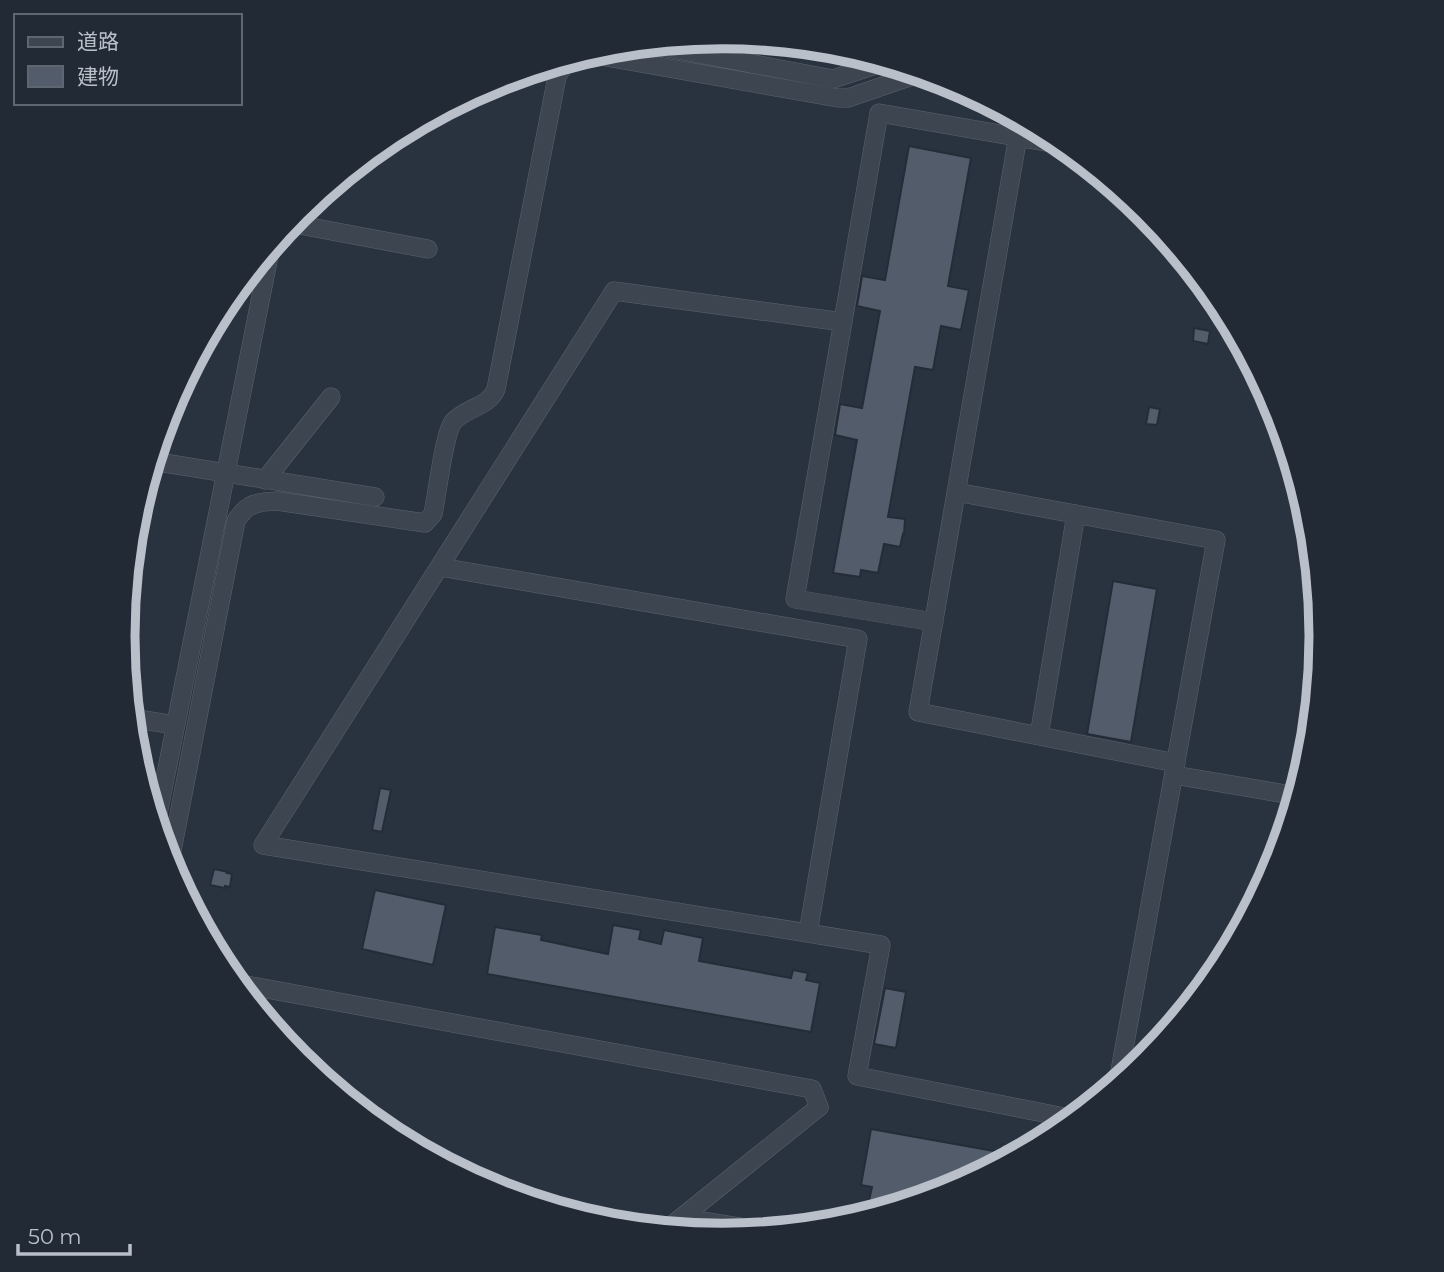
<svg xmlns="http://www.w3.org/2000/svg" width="1444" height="1272" font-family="Montserrat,'Noto Sans JP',sans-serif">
  <rect width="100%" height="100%" fill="#293340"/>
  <!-- building -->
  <path fill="#525c6b" stroke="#242c37" stroke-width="2" d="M 909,146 L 971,158 L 948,286 L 969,290 L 961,330 L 941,326 L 933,370 L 915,367 L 888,517 L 905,519 L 904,535 L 903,534 L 900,547 L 884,544 L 878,573 L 861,570 L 860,577 L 833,573 L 857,440 L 835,435 L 840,404 L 862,408 L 880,311 L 857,306 L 862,276 L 885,280 Z
    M 1194,328 L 1210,331 L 1208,344 L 1193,341 Z
    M 1149,407 L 1160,409 L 1157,425 L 1146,424 Z
    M 1113,581 L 1157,589 L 1131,742 L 1087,734 Z
    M 380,788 L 391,790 L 382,832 L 372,830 Z
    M 214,869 L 228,872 L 227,873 L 232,874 L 230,887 L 225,886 L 225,888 L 210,885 Z
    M 375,890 L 446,905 L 433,965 L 362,949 Z
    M 613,925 L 641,930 L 639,939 L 661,944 L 664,930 L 703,938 L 699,961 L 791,978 L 793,970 L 808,973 L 806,980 L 820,983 L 811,1032 L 487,974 L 495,927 L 542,935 L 541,940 L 608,954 Z
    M 885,988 L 906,992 L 896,1048 L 874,1044 Z
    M 871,1129 L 1000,1152 L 1002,1144 L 1015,1147 L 1013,1154 L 1017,1155 L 951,1190 L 886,1209 L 868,1205 L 872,1187 L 861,1185 Z"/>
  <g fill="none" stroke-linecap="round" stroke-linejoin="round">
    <defs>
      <path id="minor" d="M 647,44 L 833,79 L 885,62
        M 1018,136 L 918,712 L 1176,763
        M 289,223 L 428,249
        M 843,322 L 614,291 L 263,845 L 881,945 L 857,1076 L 1074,1119
        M 152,461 L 375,497
        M 265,480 L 331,397
        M 956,492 L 1216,540 L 1118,1082
        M 440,567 L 858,639 L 808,933
        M 934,622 L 795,599 L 879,113 L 1063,145
        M 131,718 L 175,725
        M 1039,736 L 1076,514
        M 1174,775 L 1297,796
        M 156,824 L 271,246
        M 169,866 L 236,521 C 247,503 257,502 277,501 L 425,523 L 433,514 C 437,495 444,434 453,422 C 465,408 489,407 496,389 L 557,77 C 566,58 575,57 595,55 L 838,98 L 848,98 L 921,73
        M 235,983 L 812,1089 L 819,1107 L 666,1230
        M 683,1218 L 765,1231"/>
    </defs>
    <!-- minor casing -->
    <use href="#minor" stroke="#5b636d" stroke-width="19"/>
    <!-- minor -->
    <use href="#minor" stroke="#3d4550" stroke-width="18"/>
  </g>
  <!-- crop -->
  <path d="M0 0H1444V1272H0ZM135 636a587 587 0 1 1 1174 0a587 587 0 1 1-1174 0Z" fill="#212a35" fill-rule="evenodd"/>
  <path fill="none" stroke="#bac0ca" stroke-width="9" d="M135 636a587 587 0 1 1 1174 0a587 587 0 1 1-1174 0Z"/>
  <!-- legend -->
  <rect x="14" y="14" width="228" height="91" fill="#212a35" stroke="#5e6671" stroke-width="2"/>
  <rect x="28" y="37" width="35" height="10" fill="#3d4550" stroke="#5e6671" stroke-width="2"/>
  <text x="77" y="49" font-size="21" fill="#bac0ca">道路</text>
  <rect x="28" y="66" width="35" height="21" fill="#525c6b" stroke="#5e6671" stroke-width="2"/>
  <text x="77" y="84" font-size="21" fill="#bac0ca">建物</text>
  <!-- scale -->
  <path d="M18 1244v10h112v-10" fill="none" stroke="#bac0ca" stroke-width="3.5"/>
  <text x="28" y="1244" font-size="21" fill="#bac0ca" stroke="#212a35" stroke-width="5" paint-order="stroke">50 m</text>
</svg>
